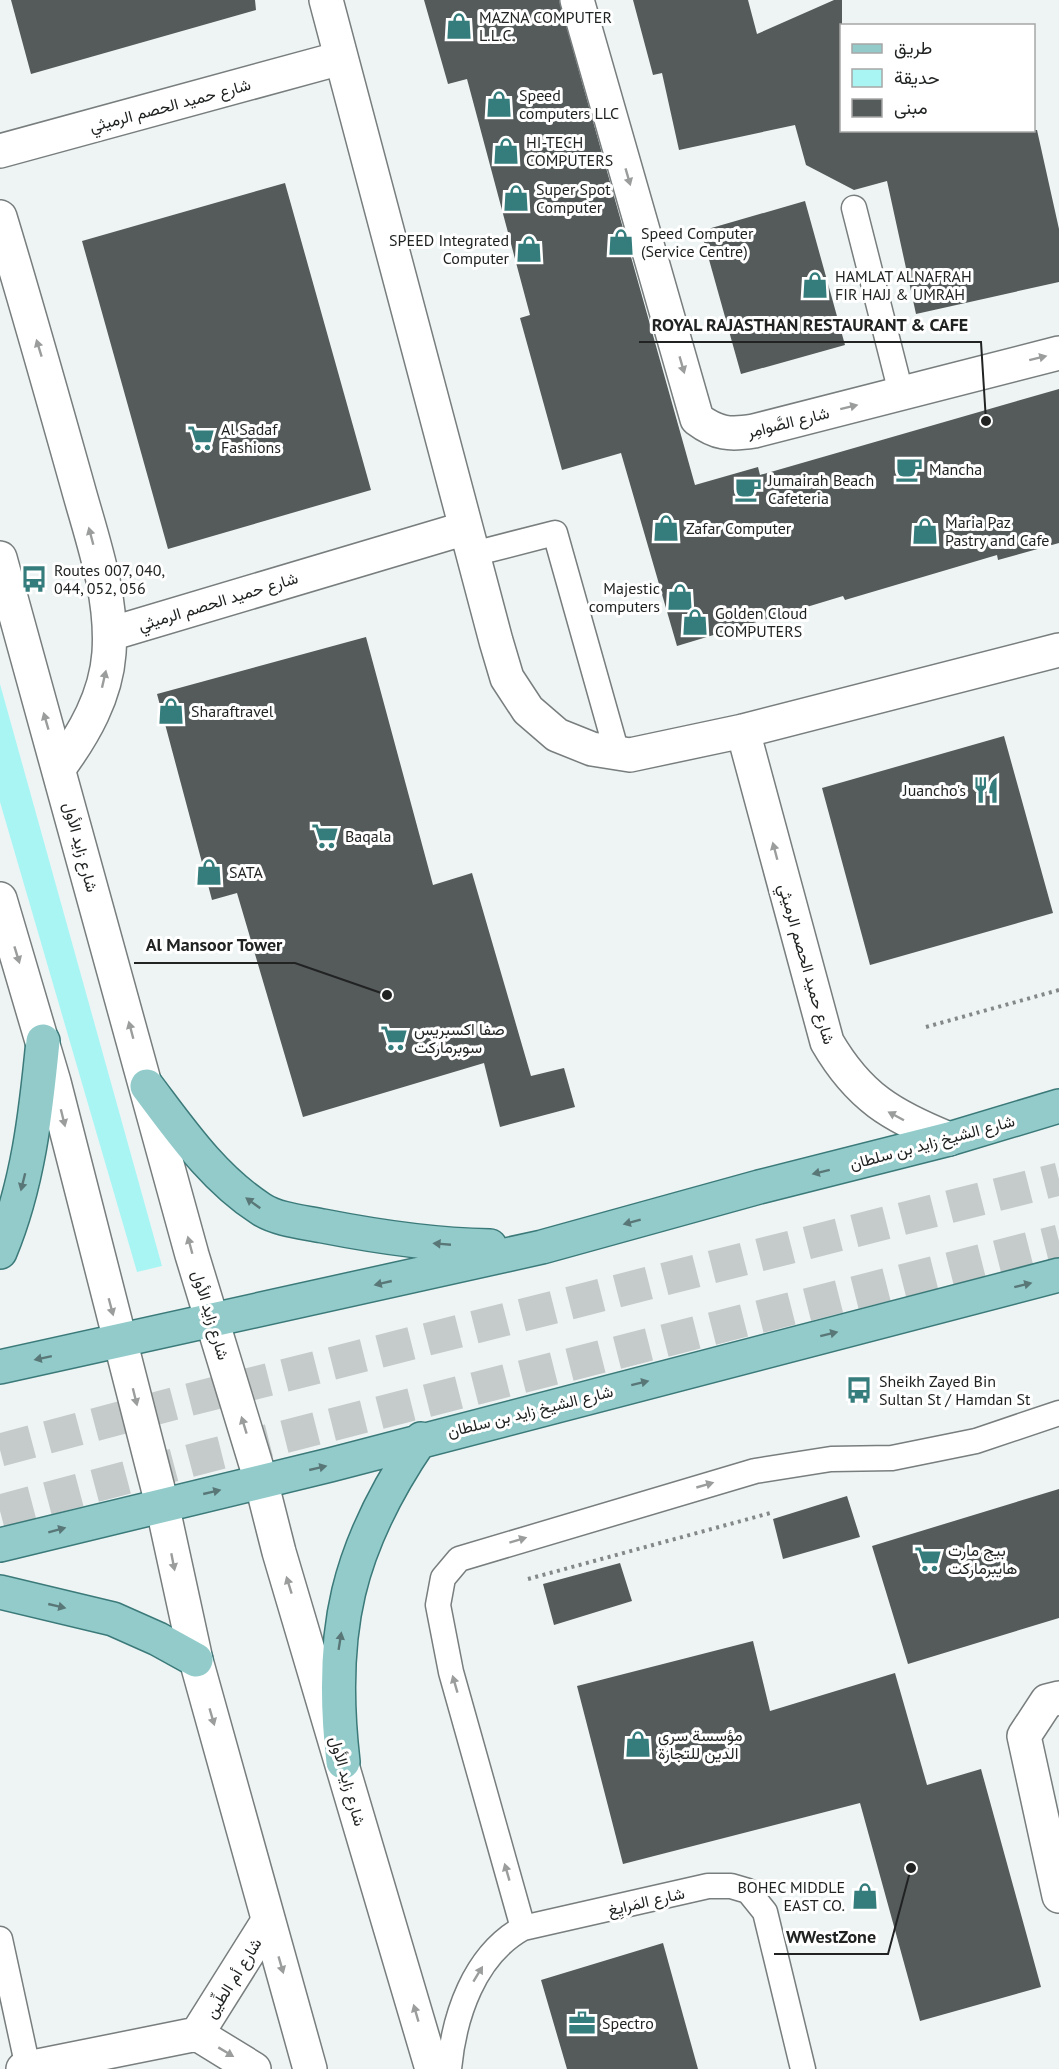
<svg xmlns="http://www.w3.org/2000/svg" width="1059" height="2069" font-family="'PT Sans',Vazirmatn,sans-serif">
  <rect width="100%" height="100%" fill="#eef4f4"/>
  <!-- green -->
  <path fill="#a9f5f4" d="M 0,684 L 162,1266 L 137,1272 L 0,802 Z"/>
  <!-- building -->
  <path fill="#555a5a" d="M 11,0 L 255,0 L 256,10 L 31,74 Z
    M 424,0 L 559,0 L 695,485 L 758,467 L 760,475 L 1059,389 L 1059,543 L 998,560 L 997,555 L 845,600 L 843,596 L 677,646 L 621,453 L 562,470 L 520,318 L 530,315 L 467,79 L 448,84 Z
    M 633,0 L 748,0 L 757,34 L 834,0 L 842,0 L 842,130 L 1037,130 L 1059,229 L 1059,282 L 916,314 L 887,181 L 854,190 L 806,165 L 795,125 L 679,150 L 662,73 L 653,75 Z
    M 285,183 L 371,490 L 168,549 L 82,241 Z
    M 805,201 L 845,345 L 741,374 L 701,231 Z
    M 366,637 L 433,885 L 472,873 L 531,1076 L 564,1068 L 575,1107 L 500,1127 L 484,1063 L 303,1117 L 237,893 L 212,900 L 157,694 Z
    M 1004,736 L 1053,913 L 870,965 L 822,788 Z
    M 1059,1489 L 1059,1618 L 908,1664 L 872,1546 Z
    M 847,1496 L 860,1537 L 783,1559 L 773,1519 Z
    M 620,1563 L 632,1601 L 554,1625 L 543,1584 Z
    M 753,1641 L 770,1711 L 895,1673 L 927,1785 L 981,1769 L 1041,1987 L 920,2021 L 860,1803 L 623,1864 L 577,1686 Z
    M 663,1943 L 698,2069 L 567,2069 L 541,1980 Z"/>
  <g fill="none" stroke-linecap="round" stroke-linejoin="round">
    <!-- highway-tunnel -->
    <path stroke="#c5caca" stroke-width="33" stroke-dasharray="33 16" stroke-linecap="butt" d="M 0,1450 L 184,1401 L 1059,1179
      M 0,1511 L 204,1457 L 1059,1241"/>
    <defs>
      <path id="lane" d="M 854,208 L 901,393
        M 473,554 L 555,533 L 617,753
        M 523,1928 L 451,1672 L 438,1605 L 443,1578 L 459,1559 L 755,1471 L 831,1459 L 892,1458 L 976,1441 L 1059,1413
        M 0,1939 L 28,2068
        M 449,2069 C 454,2016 474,1955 523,1928 L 708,1886 L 731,1886 L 748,1891 L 765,1912 L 803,2069"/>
      <path id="street" d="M 326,0 L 496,641 L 507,678 L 528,710 L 557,735 L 592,749 L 630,755 L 743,731 L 1059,650
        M 577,0 L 697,419 C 717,434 730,435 754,431 L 1059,353
        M 0,151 L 341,58
        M 0,217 C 27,306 52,395 77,484 C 92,539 113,595 109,653 C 106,696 84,734 59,768
        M 110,634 L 466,528
        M 743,731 L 827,1042 C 859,1097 892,1116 949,1139
        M 1059,1698 L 1047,1701 L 1024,1736 L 1059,1896
        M 197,2034 L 268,1921
        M 23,2069 L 197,2034 L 254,2069"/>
      <path id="secondary" d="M 0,558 L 192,1255 L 261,1481 L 279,1552 L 432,2069
        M 0,899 L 54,1082 L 162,1504 L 196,1660 L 310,2069"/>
      <path id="primary" d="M 147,1086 C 181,1131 213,1178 261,1209 C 278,1220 304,1222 323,1226 C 379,1237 433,1245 490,1246
        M 0,1252 C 28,1185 36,1113 43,1041
        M 0,1367 L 542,1247 L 759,1187 L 949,1139 L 1059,1106
        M 0,1545 L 330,1465 L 1059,1275
        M 0,1592 L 113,1619 L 158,1639 L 196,1660
        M 343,1762 C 328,1632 347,1547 421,1439"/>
    </defs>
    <!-- lane casing -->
    <use href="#lane" stroke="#787d7d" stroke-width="27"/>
    <!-- street casing -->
    <use href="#street" stroke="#787d7d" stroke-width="36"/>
    <!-- secondary casing -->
    <use href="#secondary" stroke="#787d7d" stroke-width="36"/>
    <!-- primary casing -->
    <use href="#primary" stroke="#3c7a7a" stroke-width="36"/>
    <!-- path -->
    <path stroke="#848888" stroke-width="4" stroke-dasharray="3 4.5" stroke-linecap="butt" d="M 926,1027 L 1059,990
      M 528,1579 L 774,1512"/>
    <!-- lane -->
    <use href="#lane" stroke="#fff" stroke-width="24"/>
    <!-- street -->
    <use href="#street" stroke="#fff" stroke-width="33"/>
    <!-- secondary -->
    <use href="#secondary" stroke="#fff" stroke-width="33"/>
    <!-- primary -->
    <use href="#primary" stroke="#93cbcb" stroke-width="33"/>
  </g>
  <!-- one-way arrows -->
  <defs><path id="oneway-solid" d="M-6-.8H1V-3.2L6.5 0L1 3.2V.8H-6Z" transform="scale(1.5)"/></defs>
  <g fill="#9b9c9c">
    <use href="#oneway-solid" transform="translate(628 177) rotate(74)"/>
    <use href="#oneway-solid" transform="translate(39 348) rotate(-107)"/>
    <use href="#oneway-solid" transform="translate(1038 358) rotate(-14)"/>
    <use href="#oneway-solid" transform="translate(682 365) rotate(74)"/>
    <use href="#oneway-solid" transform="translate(849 407) rotate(-14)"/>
    <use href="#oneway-solid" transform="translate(91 536) rotate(-105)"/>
    <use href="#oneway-solid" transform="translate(104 679) rotate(-77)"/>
    <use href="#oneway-solid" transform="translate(46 721) rotate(-106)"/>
    <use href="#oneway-solid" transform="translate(775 851) rotate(-105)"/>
    <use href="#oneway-solid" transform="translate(17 955) rotate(73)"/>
    <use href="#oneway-solid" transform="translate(131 1030) rotate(-105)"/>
    <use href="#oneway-solid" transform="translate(896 1116) rotate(-152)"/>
    <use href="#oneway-solid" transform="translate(63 1118) rotate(76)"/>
    <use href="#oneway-solid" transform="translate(190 1245) rotate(-105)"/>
    <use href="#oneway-solid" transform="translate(111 1307) rotate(75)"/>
    <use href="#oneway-solid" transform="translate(135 1397) rotate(76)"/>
    <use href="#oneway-solid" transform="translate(244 1425) rotate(-107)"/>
    <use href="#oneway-solid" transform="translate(705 1485) rotate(-16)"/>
    <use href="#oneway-solid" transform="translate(518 1540) rotate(-17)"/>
    <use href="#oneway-solid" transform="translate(173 1562) rotate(79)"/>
    <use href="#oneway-solid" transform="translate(289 1585) rotate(-107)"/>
    <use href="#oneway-solid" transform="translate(455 1684) rotate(-106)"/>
    <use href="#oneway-solid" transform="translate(212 1717) rotate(74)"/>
    <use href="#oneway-solid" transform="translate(507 1872) rotate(-106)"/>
    <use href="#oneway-solid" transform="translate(281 1965) rotate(74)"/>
    <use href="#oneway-solid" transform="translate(478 1974) rotate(-59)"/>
    <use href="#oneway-solid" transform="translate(416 2013) rotate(-106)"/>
    <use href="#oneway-solid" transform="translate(226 2052) rotate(31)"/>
  </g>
  <g fill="#5a7777">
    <use href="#oneway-solid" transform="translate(821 1172) rotate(166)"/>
    <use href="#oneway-solid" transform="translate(23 1182) rotate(104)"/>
    <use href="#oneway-solid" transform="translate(253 1203) rotate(-144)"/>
    <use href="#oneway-solid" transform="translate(632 1222) rotate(165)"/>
    <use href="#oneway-solid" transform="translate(442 1244) rotate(-175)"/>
    <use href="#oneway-solid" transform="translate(383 1283) rotate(167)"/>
    <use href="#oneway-solid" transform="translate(1023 1285) rotate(-14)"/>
    <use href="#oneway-solid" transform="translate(829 1334) rotate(-14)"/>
    <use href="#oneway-solid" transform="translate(43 1358) rotate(168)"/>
    <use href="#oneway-solid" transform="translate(640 1383) rotate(-14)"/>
    <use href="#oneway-solid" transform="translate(318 1468) rotate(-13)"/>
    <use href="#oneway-solid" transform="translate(212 1492) rotate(-13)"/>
    <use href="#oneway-solid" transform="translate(57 1530) rotate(-15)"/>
    <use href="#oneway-solid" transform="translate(57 1606) rotate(13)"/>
    <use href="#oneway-solid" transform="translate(340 1641) rotate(-81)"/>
  </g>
  <!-- icons -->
  <defs>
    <symbol id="shop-bare" viewBox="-9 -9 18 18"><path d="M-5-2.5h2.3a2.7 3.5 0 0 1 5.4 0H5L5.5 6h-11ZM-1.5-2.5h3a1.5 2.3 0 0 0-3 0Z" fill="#347d7c" stroke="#fff" stroke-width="2.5" paint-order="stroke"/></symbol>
    <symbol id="supermarket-bare" viewBox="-9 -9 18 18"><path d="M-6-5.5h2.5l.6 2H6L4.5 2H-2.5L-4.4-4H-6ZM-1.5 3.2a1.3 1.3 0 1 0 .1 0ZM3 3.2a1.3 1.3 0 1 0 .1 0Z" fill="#347d7c" stroke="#fff" stroke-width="2.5" paint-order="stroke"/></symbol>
    <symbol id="cafe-bare" viewBox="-9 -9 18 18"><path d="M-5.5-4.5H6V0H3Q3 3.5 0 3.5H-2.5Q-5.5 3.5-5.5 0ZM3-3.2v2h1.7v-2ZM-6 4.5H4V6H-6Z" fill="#347d7c" stroke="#fff" stroke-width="2.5" paint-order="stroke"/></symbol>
    <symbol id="bus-bare" viewBox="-9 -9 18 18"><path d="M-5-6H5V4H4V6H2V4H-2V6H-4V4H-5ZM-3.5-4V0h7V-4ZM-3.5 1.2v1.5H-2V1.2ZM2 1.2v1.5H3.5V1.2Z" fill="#347d7c" stroke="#fff" stroke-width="2.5" paint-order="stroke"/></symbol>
    <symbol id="restaurant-bare" viewBox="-9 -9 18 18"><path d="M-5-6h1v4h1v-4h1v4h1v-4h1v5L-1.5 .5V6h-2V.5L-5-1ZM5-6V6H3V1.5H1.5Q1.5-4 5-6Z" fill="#347d7c" stroke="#fff" stroke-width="2.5" paint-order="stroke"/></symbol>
    <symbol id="office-bare" viewBox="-9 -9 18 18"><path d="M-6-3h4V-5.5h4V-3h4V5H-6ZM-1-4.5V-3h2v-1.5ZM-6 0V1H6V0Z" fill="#347d7c" stroke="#fff" stroke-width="2.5" paint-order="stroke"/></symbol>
  </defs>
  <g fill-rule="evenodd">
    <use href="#shop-bare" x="440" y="7" width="38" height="38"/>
    <use href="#shop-bare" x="480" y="85" width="38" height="38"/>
    <use href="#shop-bare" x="487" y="132" width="38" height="38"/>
    <use href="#shop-bare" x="497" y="179" width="38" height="38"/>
    <use href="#shop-bare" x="602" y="223" width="38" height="38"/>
    <use href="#shop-bare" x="510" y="230" width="38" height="38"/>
    <use href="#shop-bare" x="796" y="266" width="38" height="38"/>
    <use href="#supermarket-bare" x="182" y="419" width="38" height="38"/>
    <use href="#cafe-bare" x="890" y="450" width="38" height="38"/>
    <use href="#cafe-bare" x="729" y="470" width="38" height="38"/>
    <use href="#shop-bare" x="647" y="509" width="38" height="38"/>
    <use href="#shop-bare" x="906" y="512" width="38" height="38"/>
    <use href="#bus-bare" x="15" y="560" width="38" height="38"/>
    <use href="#shop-bare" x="661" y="578" width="38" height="38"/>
    <use href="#shop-bare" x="676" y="603" width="38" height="38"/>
    <use href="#shop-bare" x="152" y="692" width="38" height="38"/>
    <use href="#restaurant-bare" x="967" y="771" width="38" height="38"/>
    <use href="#supermarket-bare" x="306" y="817" width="38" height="38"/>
    <use href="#shop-bare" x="190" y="853" width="38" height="38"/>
    <use href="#supermarket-bare" x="375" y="1019" width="38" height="38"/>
    <use href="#bus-bare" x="840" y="1371" width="38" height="38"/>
    <use href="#supermarket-bare" x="909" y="1540" width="38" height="38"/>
    <use href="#shop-bare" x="619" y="1725" width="38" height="38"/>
    <use href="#shop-bare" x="846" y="1877" width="38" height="38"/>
    <use href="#office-bare" x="563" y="2004" width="38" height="38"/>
  </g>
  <g text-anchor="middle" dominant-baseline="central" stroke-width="6" stroke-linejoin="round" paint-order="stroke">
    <!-- poi labels -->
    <g font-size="16" fill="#212323" stroke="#fff" text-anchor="start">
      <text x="479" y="17">MAZNA COMPUTER<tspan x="479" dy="18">L.L.C.</tspan></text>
      <text x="519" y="95">Speed<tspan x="519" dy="18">computers LLC</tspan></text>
      <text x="526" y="142">HI-TECH<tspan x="526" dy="18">COMPUTERS</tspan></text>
      <text x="536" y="189">Super Spot<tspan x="536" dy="18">Computer</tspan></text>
      <text x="641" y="233">Speed Computer<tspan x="641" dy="18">(Service Centre)</tspan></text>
      <text x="509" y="240" text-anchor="end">SPEED Integrated<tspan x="509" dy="18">Computer</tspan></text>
      <text x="835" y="276">HAMLAT ALNAFRAH<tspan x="835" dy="18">FIR HAJJ &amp; UMRAH</tspan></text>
      <text x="221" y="429">Al Sadaf<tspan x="221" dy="18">Fashions</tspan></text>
      <text x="929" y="469">Mancha</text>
      <text x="768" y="480">Jumairah Beach<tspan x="768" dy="18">Cafeteria</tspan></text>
      <text x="945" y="522">Maria Paz<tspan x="945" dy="18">Pastry and Cafe</tspan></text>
      <text x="686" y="528">Zafar Computer</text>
      <text x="54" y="570">Routes 007, 040,<tspan x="54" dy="18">044, 052, 056</tspan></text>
      <text x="660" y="588" text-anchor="end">Majestic<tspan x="660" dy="18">computers</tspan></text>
      <text x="715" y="613">Golden Cloud<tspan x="715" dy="18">COMPUTERS</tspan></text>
      <text x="191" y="711">Sharaftravel</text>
      <text x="966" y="790" text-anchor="end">Juancho's</text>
      <text x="345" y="836">Baqala</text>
      <text x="229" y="872">SATA</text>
      <text x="414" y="1029">صفا اكسبريس<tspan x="414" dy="18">سوبرماركت</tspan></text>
      <text x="879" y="1381">Sheikh Zayed Bin<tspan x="879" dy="18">Sultan St / Hamdan St</tspan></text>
      <text x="948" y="1550">بيج مارت<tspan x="948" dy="18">هايبرماركت</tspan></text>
      <text x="658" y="1735">مؤسسة سري<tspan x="658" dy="18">الدين للتجارة</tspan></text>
      <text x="845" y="1887" text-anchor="end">BOHEC MIDDLE<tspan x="845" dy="18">EAST CO.</tspan></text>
      <text x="602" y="2023">Spectro</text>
    </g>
    <!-- street labels -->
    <g font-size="16" fill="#212323" stroke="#fff">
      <text transform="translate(170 105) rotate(-15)">شارع حميد الحصم الرميثي</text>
      <text transform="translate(788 422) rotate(-14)">شارع الصَّوامِر</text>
      <text transform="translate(218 601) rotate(-17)">شارع حميد الحصم الرميثي</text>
      <text transform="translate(81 847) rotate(75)">شارع زايد الأول</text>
      <text transform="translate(807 964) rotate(74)">شارع حميد الحصم الرميثي</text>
      <text transform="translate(932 1142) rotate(-15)">شارع الشيخ زايد بن سلطان</text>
      <text transform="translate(211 1315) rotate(73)">شارع زايد الأول</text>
      <text transform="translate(530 1411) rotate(-14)">شارع الشيخ زايد بن سلطان</text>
      <text transform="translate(348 1781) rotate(74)">شارع زايد الأول</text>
      <text transform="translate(646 1901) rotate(-13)">شارع المَرايِغ</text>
      <text transform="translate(233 1978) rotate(-58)">شارع أم الطِّين</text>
    </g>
  </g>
  <!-- callouts -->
  <path fill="none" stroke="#212323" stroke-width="2" d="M986 421L981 342H639M387 995L295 963H134M911 1868L888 1954H774"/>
  <g fill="#212323" stroke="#fff" stroke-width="2">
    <circle cx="986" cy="421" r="6"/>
    <circle cx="387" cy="995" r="6"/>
    <circle cx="911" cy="1868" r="6"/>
  </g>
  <g font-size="18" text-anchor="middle" font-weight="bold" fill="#212323" stroke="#fff" stroke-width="6" stroke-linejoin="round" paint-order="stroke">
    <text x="810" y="331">ROYAL RAJASTHAN RESTAURANT &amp; CAFE</text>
    <text x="214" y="951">Al Mansoor Tower</text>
    <text x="831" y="1943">WWestZone</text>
  </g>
  <!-- legend -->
  <rect x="840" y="24" width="195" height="108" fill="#ffffff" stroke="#a6a7a7" stroke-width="1.5"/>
  <rect x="852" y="44" width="30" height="9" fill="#93cbcb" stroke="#a6a7a7" stroke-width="1.5"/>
  <text x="894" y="54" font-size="18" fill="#212323">طريق</text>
  <rect x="852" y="69" width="30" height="18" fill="#a9f5f4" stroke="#a6a7a7" stroke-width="1.5"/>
  <text x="894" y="84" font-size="18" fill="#212323">حديقة</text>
  <rect x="852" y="99" width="30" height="18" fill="#555a5a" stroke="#a6a7a7" stroke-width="1.5"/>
  <text x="894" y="114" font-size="18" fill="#212323">مبنى</text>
</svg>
